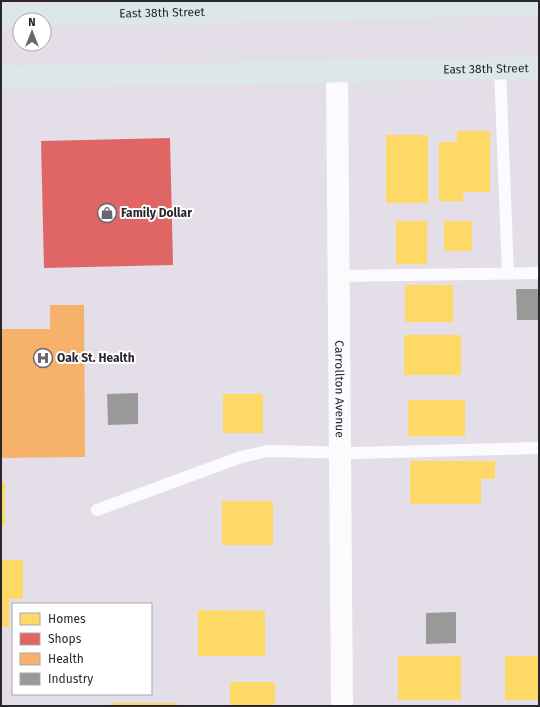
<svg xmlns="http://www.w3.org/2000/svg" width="540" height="707" font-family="'Fira Sans',sans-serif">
  <rect width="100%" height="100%" fill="#e3dee8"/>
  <!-- homes -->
  <path fill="#ffd966" d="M 457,131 L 490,131 L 490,192 L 463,192 L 464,201 L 439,201 L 439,142 L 457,142 Z
    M 386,135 L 428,135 L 428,203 L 386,203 Z
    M 396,221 L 427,221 L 427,264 L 396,264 Z
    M 444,221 L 472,221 L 472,251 L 444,251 Z
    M 405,285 L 453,285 L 453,322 L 405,322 Z
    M 404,335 L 461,335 L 461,375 L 404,375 Z
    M 223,394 L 263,394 L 263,433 L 223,433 Z
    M 408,400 L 465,400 L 465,436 L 408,436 Z
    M 410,461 L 495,461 L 495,479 L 481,479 L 481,504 L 410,504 Z
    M 1,482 L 5,482 L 5,525 L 1,525 Z
    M 222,501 L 273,501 L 273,545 L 222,545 Z
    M 1,560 L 23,560 L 23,599 L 9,599 L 9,627 L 1,627 Z
    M 198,610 L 265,611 L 265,656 L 198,656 Z
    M 398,656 L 461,656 L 461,700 L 398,700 Z
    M 505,656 L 539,656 L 539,700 L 505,700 Z
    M 230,682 L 275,682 L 275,706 L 230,706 Z
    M 110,703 L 179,703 L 179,706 L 110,706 Z"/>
  <!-- shops -->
  <path fill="#e06666" d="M 170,138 L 173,265 L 44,268 L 41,141 Z"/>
  <!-- health -->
  <path fill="#f6b26b" d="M 50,305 L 84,305 L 85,457 L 1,458 L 1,329 L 50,329 Z"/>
  <!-- industry -->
  <path fill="#999" d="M 516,289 L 539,289 L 539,320 L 517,320 Z
    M 138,393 L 138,424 L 108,425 L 107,394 Z
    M 456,612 L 456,643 L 426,644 L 426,613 Z"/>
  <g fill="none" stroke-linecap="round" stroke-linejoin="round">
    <!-- service -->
    <path stroke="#fbfafc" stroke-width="12" d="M 500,69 L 508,274
      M 339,276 L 539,273
      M 97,510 L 241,457 L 268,451 L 355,453 L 539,448"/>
    <!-- minor -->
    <path stroke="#fbfafc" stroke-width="22" id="s1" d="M 337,71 L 342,706"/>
    <!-- primary -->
    <g stroke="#dce7e8" stroke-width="22">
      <path id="s2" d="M 1,16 L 539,5"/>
      <path id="s3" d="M 1,77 L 539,68"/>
    </g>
  </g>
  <!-- icons -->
  <defs>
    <symbol id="shop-ring" viewBox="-11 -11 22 22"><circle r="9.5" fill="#fff" stroke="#6a666e" stroke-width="1.5"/><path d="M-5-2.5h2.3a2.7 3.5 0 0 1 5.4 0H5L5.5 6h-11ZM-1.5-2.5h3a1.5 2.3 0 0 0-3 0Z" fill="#6a666e"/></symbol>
    <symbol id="hospital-ring" viewBox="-11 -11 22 22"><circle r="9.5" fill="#fff" stroke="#6a666e" stroke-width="1.5"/><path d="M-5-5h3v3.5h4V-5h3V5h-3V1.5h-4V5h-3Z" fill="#6a666e"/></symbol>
  </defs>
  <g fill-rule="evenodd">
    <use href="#shop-ring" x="96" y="202" width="22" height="22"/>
    <use href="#hospital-ring" x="32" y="347" width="22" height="22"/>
  </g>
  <g text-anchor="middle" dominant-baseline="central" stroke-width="4" stroke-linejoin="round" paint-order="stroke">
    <!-- street labels -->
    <g font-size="12" fill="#29262c" stroke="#fff">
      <text stroke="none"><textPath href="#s2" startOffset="161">East 38th Street</textPath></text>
      <text stroke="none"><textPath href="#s3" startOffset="485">East 38th Street</textPath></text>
      <text stroke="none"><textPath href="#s1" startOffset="318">Carrollton Avenue</textPath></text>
    </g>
    <!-- poi labels -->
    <g font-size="12" font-weight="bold" fill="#29262c" stroke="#fff" text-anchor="start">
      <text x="121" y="213">Family Dollar</text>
      <text x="57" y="358">Oak St. Health</text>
    </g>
  </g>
  <!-- border -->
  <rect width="540" height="707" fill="none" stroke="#29262c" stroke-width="4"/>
  <!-- legend -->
  <rect x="12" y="603" width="140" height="92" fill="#ffffff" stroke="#a9a8ab"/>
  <rect x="20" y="613" width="20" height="12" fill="#ffd966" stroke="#a9a8ab"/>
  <text x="48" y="623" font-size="12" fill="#29262c">Homes</text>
  <rect x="20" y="633" width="20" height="12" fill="#e06666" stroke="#a9a8ab"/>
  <text x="48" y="643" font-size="12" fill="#29262c">Shops</text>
  <rect x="20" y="653" width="20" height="12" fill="#f6b26b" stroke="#a9a8ab"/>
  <text x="48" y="663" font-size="12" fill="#29262c">Health</text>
  <rect x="20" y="673" width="20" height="12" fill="#999999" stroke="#a9a8ab"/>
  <text x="48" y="683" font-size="12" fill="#29262c">Industry</text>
  <!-- north arrow -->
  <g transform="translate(32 32)"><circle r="19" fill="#ffffff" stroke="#a9a8ab"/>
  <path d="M0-3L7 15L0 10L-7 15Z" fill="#6a666e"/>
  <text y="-6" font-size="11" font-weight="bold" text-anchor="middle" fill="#29262c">N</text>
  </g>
</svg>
